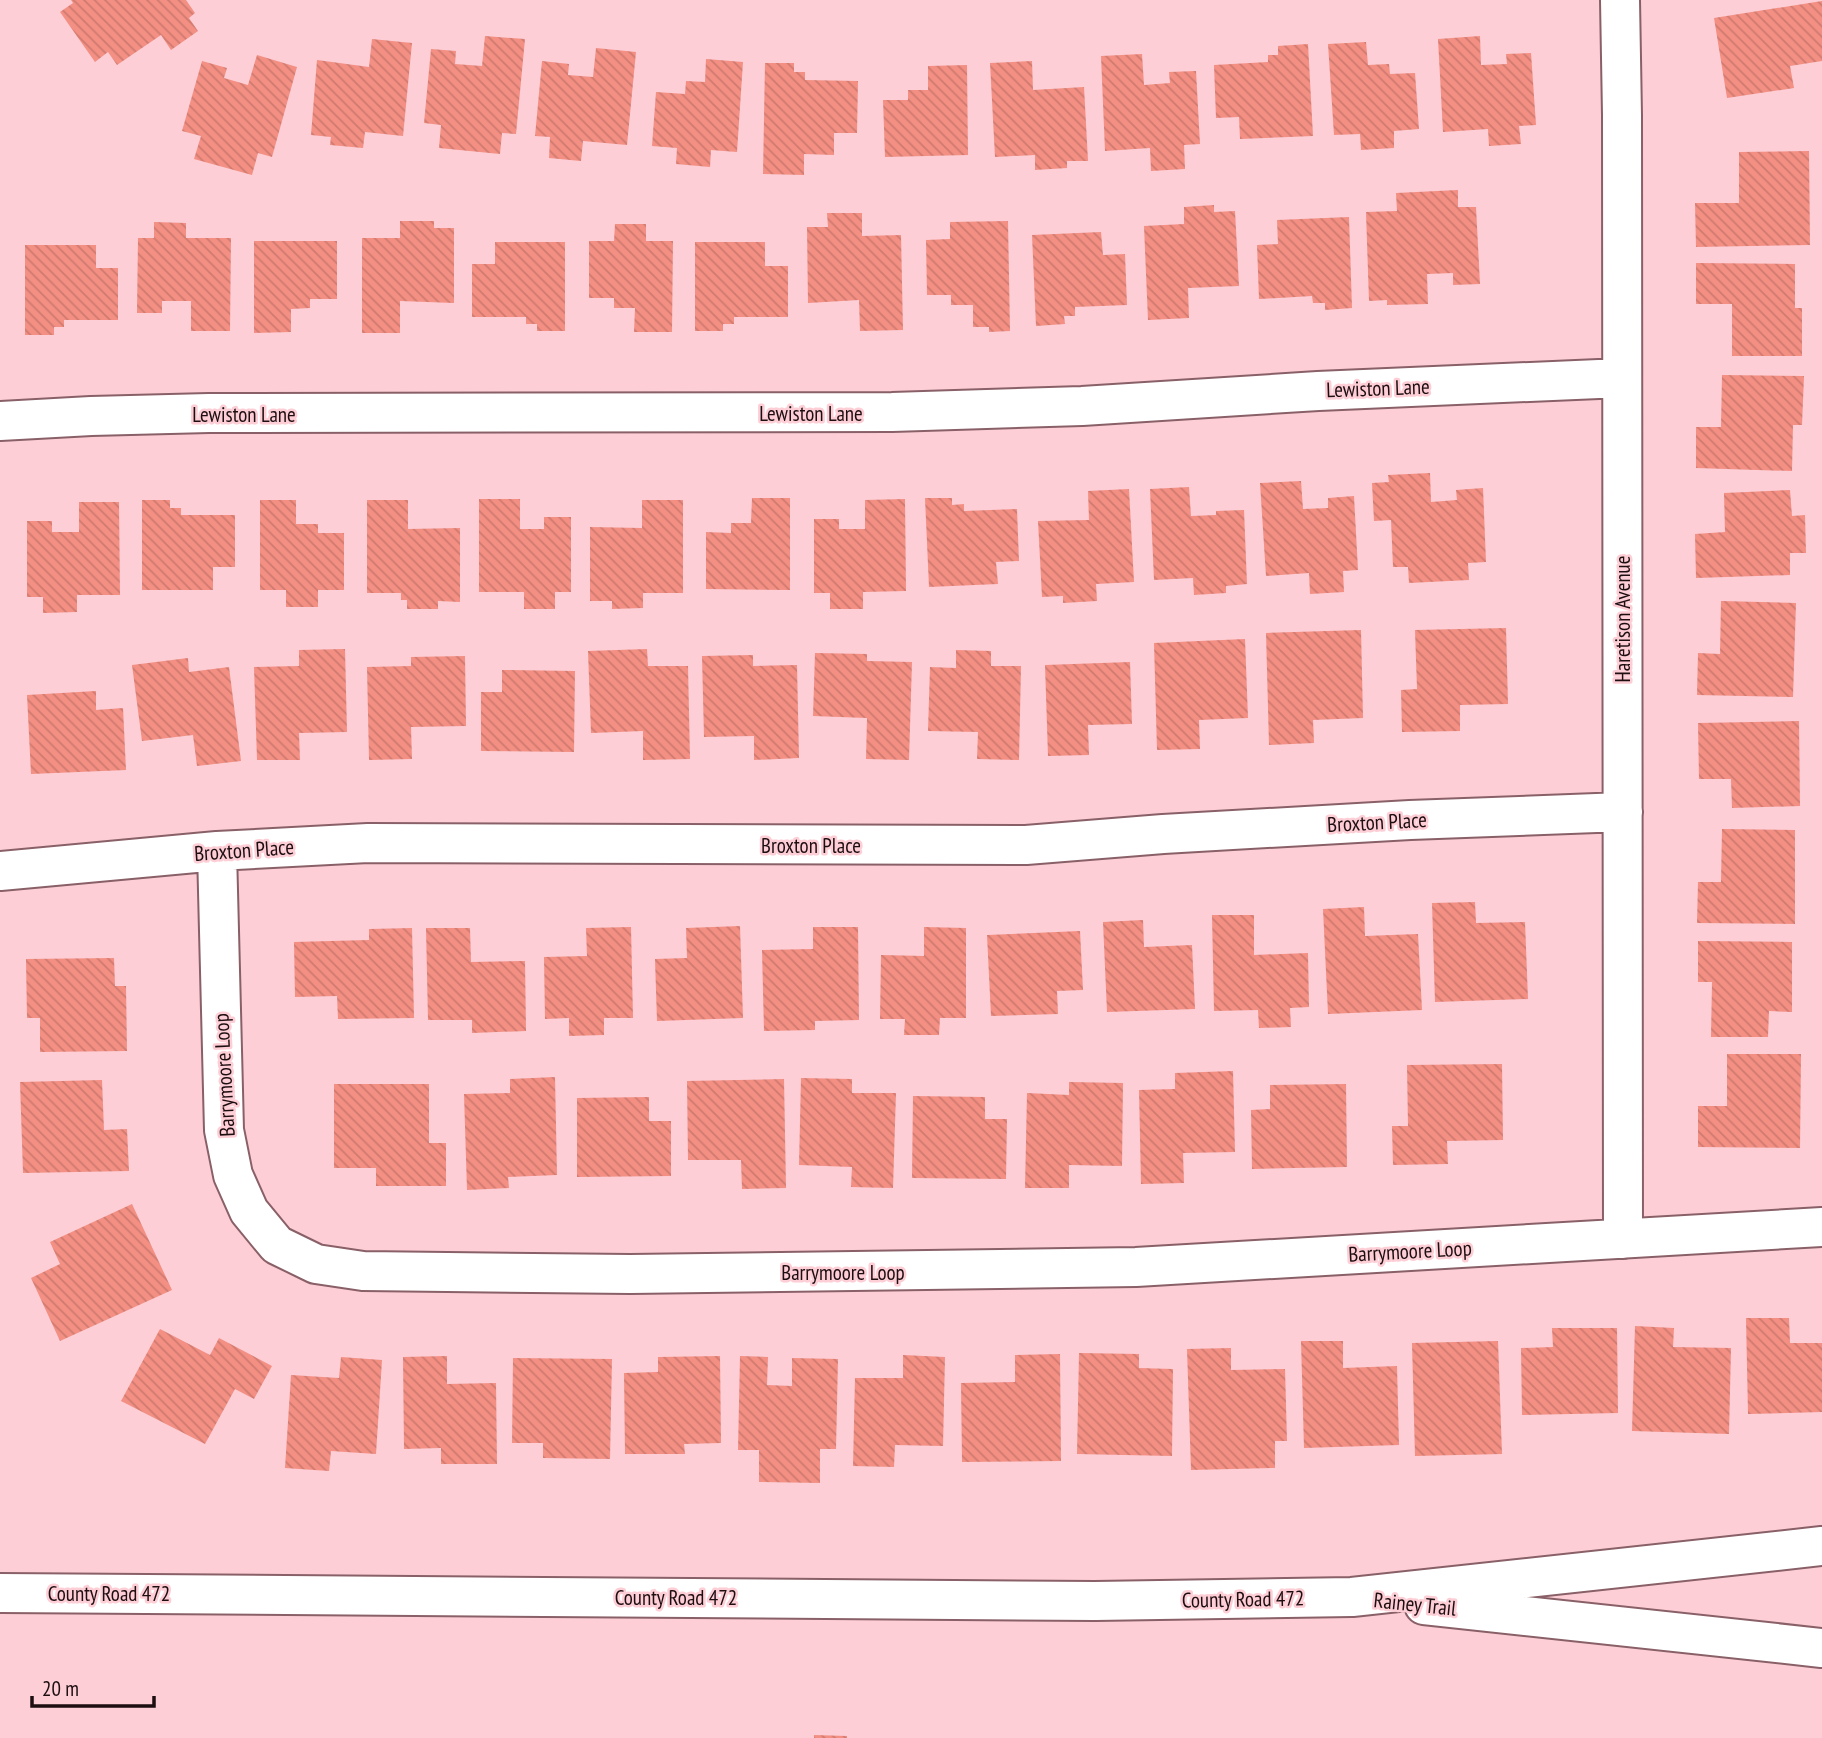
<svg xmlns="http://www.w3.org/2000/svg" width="1822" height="1738" font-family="'PT Sans Narrow',sans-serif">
  <defs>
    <pattern id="building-back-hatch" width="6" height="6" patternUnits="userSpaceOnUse" patternTransform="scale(1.75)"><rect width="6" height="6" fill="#f38f83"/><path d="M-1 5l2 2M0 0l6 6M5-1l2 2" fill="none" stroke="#d07a70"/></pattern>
  </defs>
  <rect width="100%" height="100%" fill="#fdced5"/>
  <!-- building -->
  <path fill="url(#building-back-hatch)" d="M 71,0 L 186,0 L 195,13 L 189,18 L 198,31 L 171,50 L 161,35 L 117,65 L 108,52 L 95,62 L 60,12 L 73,3 Z
    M 1822,1 L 1822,61 L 1790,66 L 1794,88 L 1727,98 L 1714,18 Z
    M 485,36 L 525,39 L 516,134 L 502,133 L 500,154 L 439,148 L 441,125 L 424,123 L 431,49 L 456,51 L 455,64 L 482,66 Z
    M 1480,36 L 1481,65 L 1507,64 L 1506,54 L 1531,53 L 1536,125 L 1519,126 L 1521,144 L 1489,146 L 1488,129 L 1443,132 L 1438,39 Z
    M 372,39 L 412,43 L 403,136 L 365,132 L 363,148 L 330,145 L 331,137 L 311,135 L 317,60 L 369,67 Z
    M 1366,42 L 1368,65 L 1389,64 L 1390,74 L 1415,73 L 1419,129 L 1394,131 L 1394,148 L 1361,150 L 1360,134 L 1334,135 L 1328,44 Z
    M 1308,44 L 1313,136 L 1240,139 L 1239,117 L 1216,118 L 1214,65 L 1268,62 L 1268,55 L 1278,55 L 1278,46 Z
    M 596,48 L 636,52 L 627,145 L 583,141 L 581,161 L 549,158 L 550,137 L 535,136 L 542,61 L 569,64 L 568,75 L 593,77 Z
    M 1142,54 L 1144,85 L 1170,83 L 1169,72 L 1196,71 L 1200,144 L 1184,145 L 1185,169 L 1151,171 L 1150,148 L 1105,151 L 1101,56 Z
    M 257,55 L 297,67 L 272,157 L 258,153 L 252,175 L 194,159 L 201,136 L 182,131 L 202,61 L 227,68 L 224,78 L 248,85 Z
    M 706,59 L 743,62 L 737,152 L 711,150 L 710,167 L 676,164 L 677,148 L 652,146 L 656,92 L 685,94 L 686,81 L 705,82 Z
    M 1032,61 L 1033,90 L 1084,87 L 1088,161 L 1067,161 L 1067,168 L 1035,170 L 1035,155 L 995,157 L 990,63 Z
    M 765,63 L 794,63 L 794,72 L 805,72 L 805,80 L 858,81 L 857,133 L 834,133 L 834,155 L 804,154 L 804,175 L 763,174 Z
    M 967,65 L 968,155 L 885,157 L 883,100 L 908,100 L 908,90 L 928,90 L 928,66 Z
    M 1809,151 L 1810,245 L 1696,247 L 1695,203 L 1739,203 L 1739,152 Z
    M 1458,190 L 1458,207 L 1476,207 L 1480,284 L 1453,285 L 1453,273 L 1427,274 L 1428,304 L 1387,305 L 1387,300 L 1369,301 L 1366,212 L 1397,211 L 1396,193 Z
    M 1214,205 L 1214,212 L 1235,211 L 1239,286 L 1188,288 L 1189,318 L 1148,320 L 1144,226 L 1184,224 L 1184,207 Z
    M 827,213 L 862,213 L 862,236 L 901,235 L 903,330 L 860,331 L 859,300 L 808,303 L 807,227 L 828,227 Z
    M 1349,217 L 1352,308 L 1325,310 L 1325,303 L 1313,303 L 1312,296 L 1259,299 L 1257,245 L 1278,244 L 1277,220 Z
    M 400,221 L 434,221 L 434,228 L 454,228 L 454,303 L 400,301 L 400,333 L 362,333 L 362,238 L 400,238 Z
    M 1008,221 L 1010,331 L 989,332 L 989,327 L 973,327 L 973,305 L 951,305 L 951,295 L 927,295 L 926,240 L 950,239 L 950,222 Z
    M 154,222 L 186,223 L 186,238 L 231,238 L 230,331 L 191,331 L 191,301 L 162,301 L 162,313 L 137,313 L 138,238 L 154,238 Z
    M 615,224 L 646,224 L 646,241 L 673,241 L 672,332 L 634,332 L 635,308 L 614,308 L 614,298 L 589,298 L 589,241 L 614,241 Z
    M 1101,232 L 1103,255 L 1125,254 L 1127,305 L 1075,307 L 1075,316 L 1064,316 L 1065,324 L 1036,326 L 1032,235 Z
    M 254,241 L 337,241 L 337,299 L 310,299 L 310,308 L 291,309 L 291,332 L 254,333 Z
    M 495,242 L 565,242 L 565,331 L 537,331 L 537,324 L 526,324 L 526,317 L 472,317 L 472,264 L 495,264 Z
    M 695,242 L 765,242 L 765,266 L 788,266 L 788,317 L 734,317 L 734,324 L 723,324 L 723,331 L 695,331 Z
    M 25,245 L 96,245 L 96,268 L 118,268 L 118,320 L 64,320 L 64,327 L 54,327 L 54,335 L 25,335 Z
    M 1696,263 L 1795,264 L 1795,308 L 1802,308 L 1802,356 L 1732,356 L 1732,304 L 1696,304 Z
    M 1722,375 L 1804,376 L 1802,425 L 1793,425 L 1792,471 L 1696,468 L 1696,427 L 1721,427 Z
    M 1430,473 L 1431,502 L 1457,500 L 1456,490 L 1483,488 L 1486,562 L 1468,563 L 1469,580 L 1409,583 L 1408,567 L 1393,567 L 1391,520 L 1374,521 L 1372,483 L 1389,482 L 1388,475 Z
    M 1301,481 L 1303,509 L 1328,508 L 1328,498 L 1354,496 L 1358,570 L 1343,571 L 1344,592 L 1310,594 L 1309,573 L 1266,576 L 1260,483 Z
    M 1189,487 L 1191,516 L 1216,515 L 1216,511 L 1244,510 L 1247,584 L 1226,586 L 1226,593 L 1194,595 L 1193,578 L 1154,580 L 1150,489 Z
    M 1129,489 L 1134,582 L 1096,584 L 1097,601 L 1063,603 L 1063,596 L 1042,597 L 1038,521 L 1089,520 L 1088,491 Z
    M 1790,490 L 1792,516 L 1805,515 L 1806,553 L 1790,553 L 1790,575 L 1696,578 L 1695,534 L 1725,532 L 1724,493 Z
    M 752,498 L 790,498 L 790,590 L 706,589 L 706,532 L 731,533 L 731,523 L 751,523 Z
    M 925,498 L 952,498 L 952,505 L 964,504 L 964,511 L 1017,509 L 1019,561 L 996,562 L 998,584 L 929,587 Z
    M 479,499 L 520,499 L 520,529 L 544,529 L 544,517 L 571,517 L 571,592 L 555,592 L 555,609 L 524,609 L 524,592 L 479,592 Z
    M 905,499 L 906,591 L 863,592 L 863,609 L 830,609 L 830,593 L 814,593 L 814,519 L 839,519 L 839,529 L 865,529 L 865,500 Z
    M 142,500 L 170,500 L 170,508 L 181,508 L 181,515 L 235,515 L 235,567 L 213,567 L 213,590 L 142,590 Z
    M 260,500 L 296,500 L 296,524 L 318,524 L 318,533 L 344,533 L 344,590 L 318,590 L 318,607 L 286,607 L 286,590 L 260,590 Z
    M 367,500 L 408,500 L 408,529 L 460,528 L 460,602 L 438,601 L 438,609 L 407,609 L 407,600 L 401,600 L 401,593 L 367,593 Z
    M 642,500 L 683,500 L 683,593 L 643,593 L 643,608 L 612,609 L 612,601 L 590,601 L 590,527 L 642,528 Z
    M 79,502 L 119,502 L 120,595 L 77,595 L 77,612 L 43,613 L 43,597 L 27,597 L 27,521 L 52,521 L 52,532 L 79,532 Z
    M 1721,601 L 1796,603 L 1793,697 L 1697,695 L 1698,653 L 1720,654 Z
    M 1506,628 L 1508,704 L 1460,705 L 1460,731 L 1402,732 L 1401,690 L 1417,689 L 1415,630 Z
    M 1361,630 L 1363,718 L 1313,720 L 1314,743 L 1269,745 L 1266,633 Z
    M 1245,639 L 1248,718 L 1199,720 L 1200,749 L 1157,750 L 1154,643 Z
    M 345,649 L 347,732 L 299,733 L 300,760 L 257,760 L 254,667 L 299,666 L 299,650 Z
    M 647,649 L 648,666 L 688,666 L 690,759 L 643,760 L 643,731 L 591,733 L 588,651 Z
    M 956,650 L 991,651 L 991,666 L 1021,666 L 1019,760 L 977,759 L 978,732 L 928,731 L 930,667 L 956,668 Z
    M 815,653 L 867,654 L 867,661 L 912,662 L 909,760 L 866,759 L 867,718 L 813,716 Z
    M 753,655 L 753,666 L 797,665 L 799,758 L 754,760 L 754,736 L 704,737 L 702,656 Z
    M 465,656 L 466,726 L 411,727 L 412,759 L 369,760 L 367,667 L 411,666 L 411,657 Z
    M 188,658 L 189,672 L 229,667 L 241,761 L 197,766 L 193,735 L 142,741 L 132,665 Z
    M 1130,662 L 1132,724 L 1088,725 L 1089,755 L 1048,756 L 1045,665 Z
    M 502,670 L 575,671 L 574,752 L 481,751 L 481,692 L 502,692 Z
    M 96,691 L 96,710 L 123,708 L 126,770 L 31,774 L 27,695 Z
    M 1799,721 L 1800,806 L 1732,808 L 1731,779 L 1699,779 L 1698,723 Z
    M 1722,829 L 1795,830 L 1795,924 L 1697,923 L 1698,882 L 1721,882 Z
    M 1475,902 L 1476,923 L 1525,922 L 1528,999 L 1435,1002 L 1432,903 Z
    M 1364,907 L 1365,936 L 1418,934 L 1422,1010 L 1328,1014 L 1323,909 Z
    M 1212,915 L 1254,915 L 1254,955 L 1308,953 L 1309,1007 L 1290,1008 L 1291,1027 L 1259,1028 L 1258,1010 L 1214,1011 Z
    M 1143,920 L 1144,947 L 1192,945 L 1195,1009 L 1107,1012 L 1103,922 Z
    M 740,926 L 743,1018 L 657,1021 L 655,959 L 687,958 L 686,928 Z
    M 631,927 L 633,1018 L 604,1018 L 604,1035 L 569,1036 L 569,1018 L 545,1019 L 544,957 L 587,956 L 586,928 Z
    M 813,927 L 858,927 L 859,1020 L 815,1021 L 815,1030 L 764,1031 L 762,950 L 813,949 Z
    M 924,927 L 966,928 L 966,1018 L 940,1018 L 939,1035 L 904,1035 L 905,1019 L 880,1019 L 881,955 L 924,956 Z
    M 412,928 L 414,1018 L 338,1019 L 337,996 L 295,997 L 294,942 L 369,940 L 369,929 Z
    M 426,928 L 470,928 L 471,962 L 525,961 L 526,1031 L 472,1033 L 472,1020 L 428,1020 Z
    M 1080,931 L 1083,990 L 1057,991 L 1058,1014 L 991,1016 L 987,935 Z
    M 1698,941 L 1792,942 L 1792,1012 L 1769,1011 L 1768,1037 L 1711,1037 L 1712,982 L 1698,982 Z
    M 114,958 L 115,986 L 126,986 L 127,1051 L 40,1052 L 40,1018 L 27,1018 L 26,959 Z
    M 1727,1054 L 1801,1054 L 1800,1148 L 1698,1147 L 1698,1106 L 1727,1106 Z
    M 1502,1064 L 1503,1140 L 1447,1141 L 1448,1164 L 1393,1165 L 1392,1126 L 1408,1126 L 1407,1065 Z
    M 1233,1071 L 1235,1152 L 1183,1153 L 1184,1183 L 1141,1184 L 1139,1090 L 1175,1089 L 1175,1073 Z
    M 555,1077 L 557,1175 L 508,1177 L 509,1188 L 467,1190 L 464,1094 L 510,1093 L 510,1079 Z
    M 801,1078 L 852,1079 L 852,1093 L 896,1093 L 893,1188 L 851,1187 L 852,1167 L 799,1165 Z
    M 784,1079 L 786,1188 L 742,1189 L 741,1160 L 688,1160 L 687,1081 Z
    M 102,1080 L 104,1130 L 127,1129 L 129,1171 L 23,1173 L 20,1082 Z
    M 1069,1082 L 1123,1083 L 1122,1166 L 1069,1165 L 1069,1188 L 1025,1188 L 1027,1093 L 1069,1095 Z
    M 334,1084 L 429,1084 L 429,1143 L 446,1143 L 446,1186 L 376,1186 L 376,1168 L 334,1168 Z
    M 1346,1084 L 1347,1167 L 1252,1169 L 1251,1110 L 1270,1109 L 1270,1085 Z
    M 913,1096 L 985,1097 L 985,1119 L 1007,1119 L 1006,1179 L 912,1178 Z
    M 649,1097 L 649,1121 L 671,1121 L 671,1176 L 577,1177 L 577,1098 Z
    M 132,1204 L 172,1290 L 60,1341 L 31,1278 L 60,1264 L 50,1242 Z
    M 1746,1318 L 1789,1318 L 1790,1343 L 1822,1343 L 1822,1412 L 1748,1414 Z
    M 1635,1326 L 1674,1328 L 1673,1347 L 1731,1348 L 1729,1434 L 1632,1431 Z
    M 1552,1328 L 1617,1328 L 1618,1413 L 1522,1415 L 1521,1348 L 1553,1347 Z
    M 160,1329 L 210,1355 L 219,1338 L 272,1366 L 254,1399 L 235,1389 L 205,1444 L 121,1401 Z
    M 1301,1341 L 1343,1341 L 1343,1368 L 1397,1366 L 1399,1445 L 1304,1448 Z
    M 1498,1341 L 1502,1454 L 1415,1456 L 1412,1343 Z
    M 1231,1348 L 1231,1370 L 1285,1369 L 1287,1441 L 1275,1441 L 1275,1468 L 1191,1470 L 1187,1349 Z
    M 1079,1353 L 1139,1354 L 1139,1368 L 1173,1369 L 1172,1456 L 1077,1454 Z
    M 1060,1354 L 1061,1461 L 962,1462 L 961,1383 L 1015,1382 L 1015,1355 Z
    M 903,1355 L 945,1357 L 943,1446 L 895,1445 L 894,1467 L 853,1466 L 855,1378 L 903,1378 Z
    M 447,1356 L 447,1384 L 496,1383 L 497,1464 L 441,1464 L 441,1448 L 404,1449 L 403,1357 Z
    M 720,1356 L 721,1443 L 684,1444 L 685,1454 L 625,1454 L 624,1373 L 658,1372 L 658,1357 Z
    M 740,1356 L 768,1357 L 767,1385 L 792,1386 L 792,1358 L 838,1359 L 836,1449 L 820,1449 L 820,1483 L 759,1482 L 759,1450 L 738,1450 Z
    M 341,1357 L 382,1360 L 376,1454 L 331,1451 L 329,1471 L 285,1468 L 291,1375 L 339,1378 Z
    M 513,1358 L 612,1359 L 610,1459 L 543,1458 L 543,1443 L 512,1443 Z
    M 814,1735 L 847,1736 L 847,1738 L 814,1738 Z"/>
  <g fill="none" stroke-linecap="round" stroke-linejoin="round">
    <defs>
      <path id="minor" d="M 1620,0 L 1622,115 L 1623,1239
        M 0,421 L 91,416 L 209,413 L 892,412 L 1082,406 L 1318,391 L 1622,378
        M 217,851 L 224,1130 L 233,1175 L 249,1211 L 277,1245 L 316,1264 L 363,1271 L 630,1274 L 1136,1267 L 1822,1227
        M 0,871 L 217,851 L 368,843 L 1026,845 L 1163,834 L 1410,820 L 1623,812
        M 0,1593 L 1095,1601 L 1352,1597 L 1822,1546
        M 1424,1605 L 1822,1648"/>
    </defs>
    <!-- minor casing -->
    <use href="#minor" stroke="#896067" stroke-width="42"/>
    <!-- minor -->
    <use href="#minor" stroke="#fff" stroke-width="38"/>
  </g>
  <g text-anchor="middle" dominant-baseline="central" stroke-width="5" stroke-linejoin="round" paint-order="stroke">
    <!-- street labels -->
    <g font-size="21" fill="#1d0e11" stroke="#fdced5">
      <text transform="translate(1378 388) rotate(-2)">Lewiston Lane</text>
      <text x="811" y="413">Lewiston Lane</text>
      <text x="244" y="414">Lewiston Lane</text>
      <text transform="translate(1622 619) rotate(-90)">Haretison Avenue</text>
      <text transform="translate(1377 822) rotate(-3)">Broxton Place</text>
      <text x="811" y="845">Broxton Place</text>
      <text transform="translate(244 850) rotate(-4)">Broxton Place</text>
      <text transform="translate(224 1075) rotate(-93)">Barrymoore Loop</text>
      <text transform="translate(1410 1251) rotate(-3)">Barrymoore Loop</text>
      <text x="843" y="1272">Barrymoore Loop</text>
      <text x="109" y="1593">County Road 472</text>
      <text x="676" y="1597">County Road 472</text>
      <text transform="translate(1243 1599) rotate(-1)">County Road 472</text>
      <text transform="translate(1415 1604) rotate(6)">Rainey Trail</text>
    </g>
  </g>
  <!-- scale -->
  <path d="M32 1696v10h122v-10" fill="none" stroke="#1d0e11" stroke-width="3.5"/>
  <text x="42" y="1696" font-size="21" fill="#1d0e11" stroke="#fdced5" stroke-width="5" paint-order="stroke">20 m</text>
</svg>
